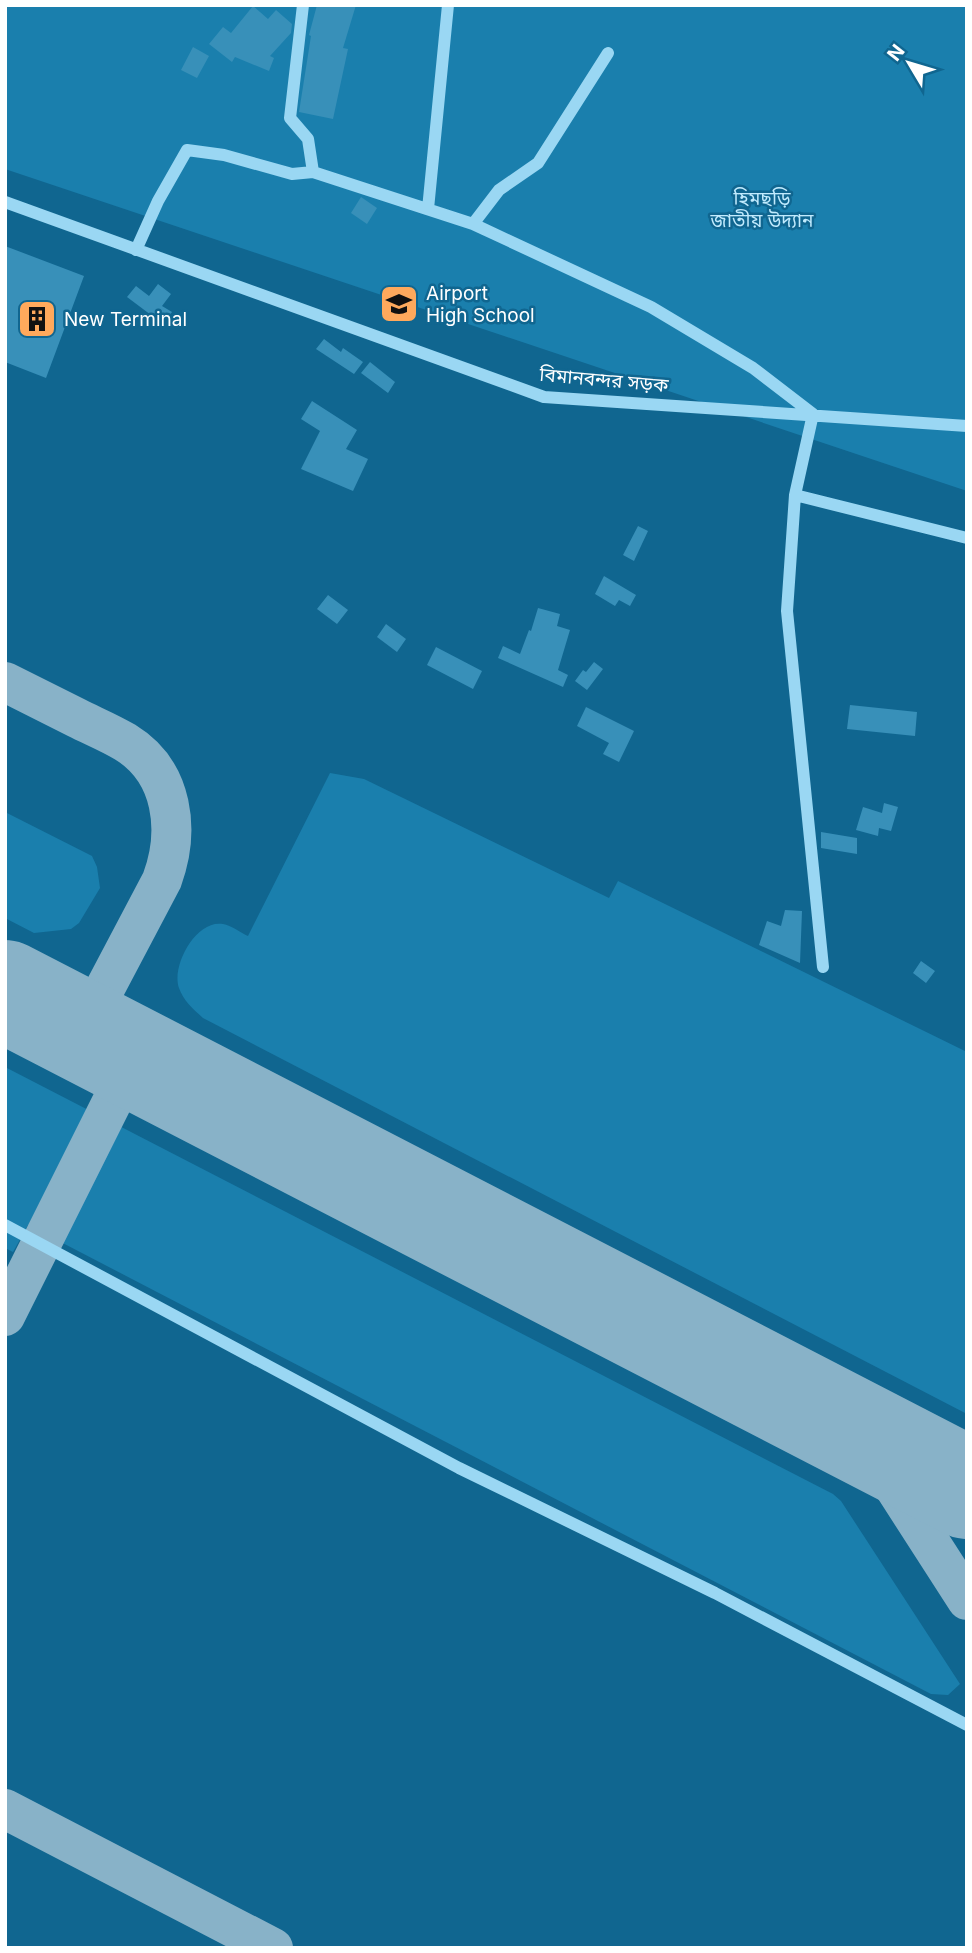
<svg xmlns="http://www.w3.org/2000/svg" width="972" height="1953" font-family="Inter,'Noto Sans Bengali',sans-serif">
  <rect width="100%" height="100%" fill="#106690"/>
  <!-- green -->
  <path fill="#1a7fad" d="M 5,5 L 967,5 L 967,491 L 5,169 Z
    M 330,773 L 364,779 L 609,898 L 618,881 L 967,1052 L 967,1414 L 203,1018 C 193,1009 183,1000 179,988 C 171,966 196,919 223,924 C 231,925 241,933 248,936 Z
    M 5,812 L 92,856 L 97,867 L 100,888 L 79,923 L 71,929 L 34,933 L 5,918 Z
    M 5,1067 L 833,1494 L 841,1501 L 960,1684 L 948,1695 L 931,1694 L 28,1225 L 13,1252 L 5,1248 Z"/>
  <g fill="none" stroke-linecap="round" stroke-linejoin="round">
    <!-- taxiway -->
    <path stroke="#88b2c8" stroke-width="40" d="M 5,682 C 29,694 53,706 77,718 C 93,726 110,733 125,742 C 174,772 180,831 162,880 L 104,990
      M 47,1013 C 71,1019 89,1009 104,990 C 93,1020 101,1034 124,1053
      M 5,1316 L 134,1058
      M 835,1420 L 863,1441 L 875,1457 L 967,1600
      M 5,1809 L 273,1948"/>
    <!-- runway -->
    <path stroke="#88b2c8" stroke-width="102" d="M 5,991 L 967,1488"/>
  </g>
  <!-- building -->
  <path fill="#3890b9" d="M 317,5 L 356,5 L 343,48 L 348,49 L 333,119 L 299,112 L 311,36 L 309,35 Z
    M 253,6 L 268,19 L 276,10 L 292,24 L 291,33 L 270,56 L 274,58 L 269,71 L 235,57 L 232,62 L 209,44 L 223,27 L 231,33 Z
    M 193,47 L 209,56 L 197,78 L 181,70 Z
    M 361,197 L 377,208 L 367,224 L 351,213 Z
    M 5,246 L 84,276 L 46,378 L 5,362 Z
    M 158,284 L 171,294 L 162,306 L 172,312 L 163,324 L 127,297 L 136,286 L 149,296 Z
    M 324,339 L 341,352 L 343,348 L 363,362 L 354,374 L 316,349 Z
    M 370,362 L 395,382 L 388,393 L 361,373 Z
    M 312,401 L 357,430 L 346,449 L 368,459 L 353,491 L 301,469 L 320,431 L 301,419 Z
    M 638,526 L 648,531 L 634,561 L 623,555 Z
    M 604,576 L 636,595 L 630,606 L 619,600 L 615,606 L 595,594 Z
    M 328,595 L 348,610 L 337,624 L 317,609 Z
    M 538,608 L 560,614 L 557,626 L 570,630 L 558,670 L 568,675 L 563,687 L 498,658 L 503,646 L 520,654 L 529,630 L 531,631 Z
    M 386,624 L 406,639 L 397,652 L 377,637 Z
    M 436,647 L 482,671 L 473,689 L 427,665 Z
    M 594,662 L 603,669 L 587,690 L 575,681 L 583,670 L 586,672 Z
    M 850,705 L 917,712 L 915,736 L 847,729 Z
    M 586,707 L 634,731 L 619,762 L 603,754 L 609,743 L 577,726 Z
    M 884,803 L 898,807 L 891,831 L 879,828 L 878,836 L 856,830 L 863,807 L 882,813 Z
    M 821,832 L 857,838 L 857,854 L 821,848 Z
    M 785,910 L 802,911 L 800,963 L 759,945 L 767,921 L 781,926 Z
    M 921,961 L 935,971 L 926,983 L 913,973 Z"/>
  <g fill="none" stroke-linecap="round" stroke-linejoin="round">
    <!-- minor -->
    <path stroke="#9ad7f3" stroke-width="12" d="M 303,5 L 290,118 L 308,139 L 313,172 L 473,224 L 651,307 L 753,368 L 813,414 L 795,495 L 967,538
      M 5,202 L 544,397 L 967,426
      M 428,209 L 448,5
      M 473,224 L 499,190 L 538,163 L 608,53
      M 136,250 L 158,201 L 187,150 L 224,155 L 292,174 L 313,172
      M 795,495 L 787,611 L 823,967
      M 5,1225 L 459,1468 L 715,1593 L 967,1725"/>
  </g>
  <!-- icons -->
  <defs>
    <symbol id="school-square" viewBox="-11 -11 22 22"><rect x="-9" y="-9" width="18" height="18" rx="4" fill="#ffa95c" stroke="#106690"/><path d="M0-5L7-2L0 1L-7-2ZM-4 1L0 2.5L4 1V4Q0 6-4 4Z" fill="#111"/></symbol>
    <symbol id="building-square" viewBox="-11 -11 22 22"><rect x="-9" y="-9" width="18" height="18" rx="4" fill="#ffa95c" stroke="#106690"/><path d="M-4-6H4V6H1V3H-1V6H-4ZM-2.5-4.3h1.7v1.8h-1.7ZM.8-4.3h1.7v1.8H.8ZM-2.5-1h1.7V.8h-1.7ZM.8-1h1.7V.8H.8Z" fill="#111"/></symbol>
  </defs>
  <g fill-rule="evenodd">
    <use href="#school-square" x="377" y="282" width="44" height="44"/>
    <use href="#building-square" x="15" y="297" width="44" height="44"/>
  </g>
  <g text-anchor="middle" dominant-baseline="central" stroke-width="5" stroke-linejoin="round" paint-order="stroke">
    <!-- park labels -->
    <g font-size="19" fill="#c1ebfe" stroke="#106690">
      <text x="762" y="198">হিমছড়ি<tspan x="762" dy="22">জাতীয় উদ্যান</tspan></text>
    </g>
    <!-- poi labels -->
    <g font-size="19" fill="#fff" stroke="#106690" text-anchor="start">
      <text x="426" y="293">Airport<tspan x="426" dy="22">High School</tspan></text>
      <text x="64" y="319">New Terminal</text>
    </g>
    <!-- street labels -->
    <g font-size="19" fill="#fff" stroke="#106690">
      <text transform="translate(604 380) rotate(5)">বিমানবন্দর সড়ক</text>
    </g>
  </g>
  <!-- border -->
  <rect width="972" height="1953" fill="none" stroke="#ffffff" stroke-width="14"/>
  <!-- north arrow -->
  <g transform="translate(909 63) rotate(308)" stroke="#106690" stroke-width="5" paint-order="stroke">
  <path d="M0-5L12 26L0 18L-12 26Z" fill="#ffffff"/>
  <text y="-10" font-size="19" font-weight="bold" text-anchor="middle" fill="#ffffff">N</text>
  </g>
</svg>
